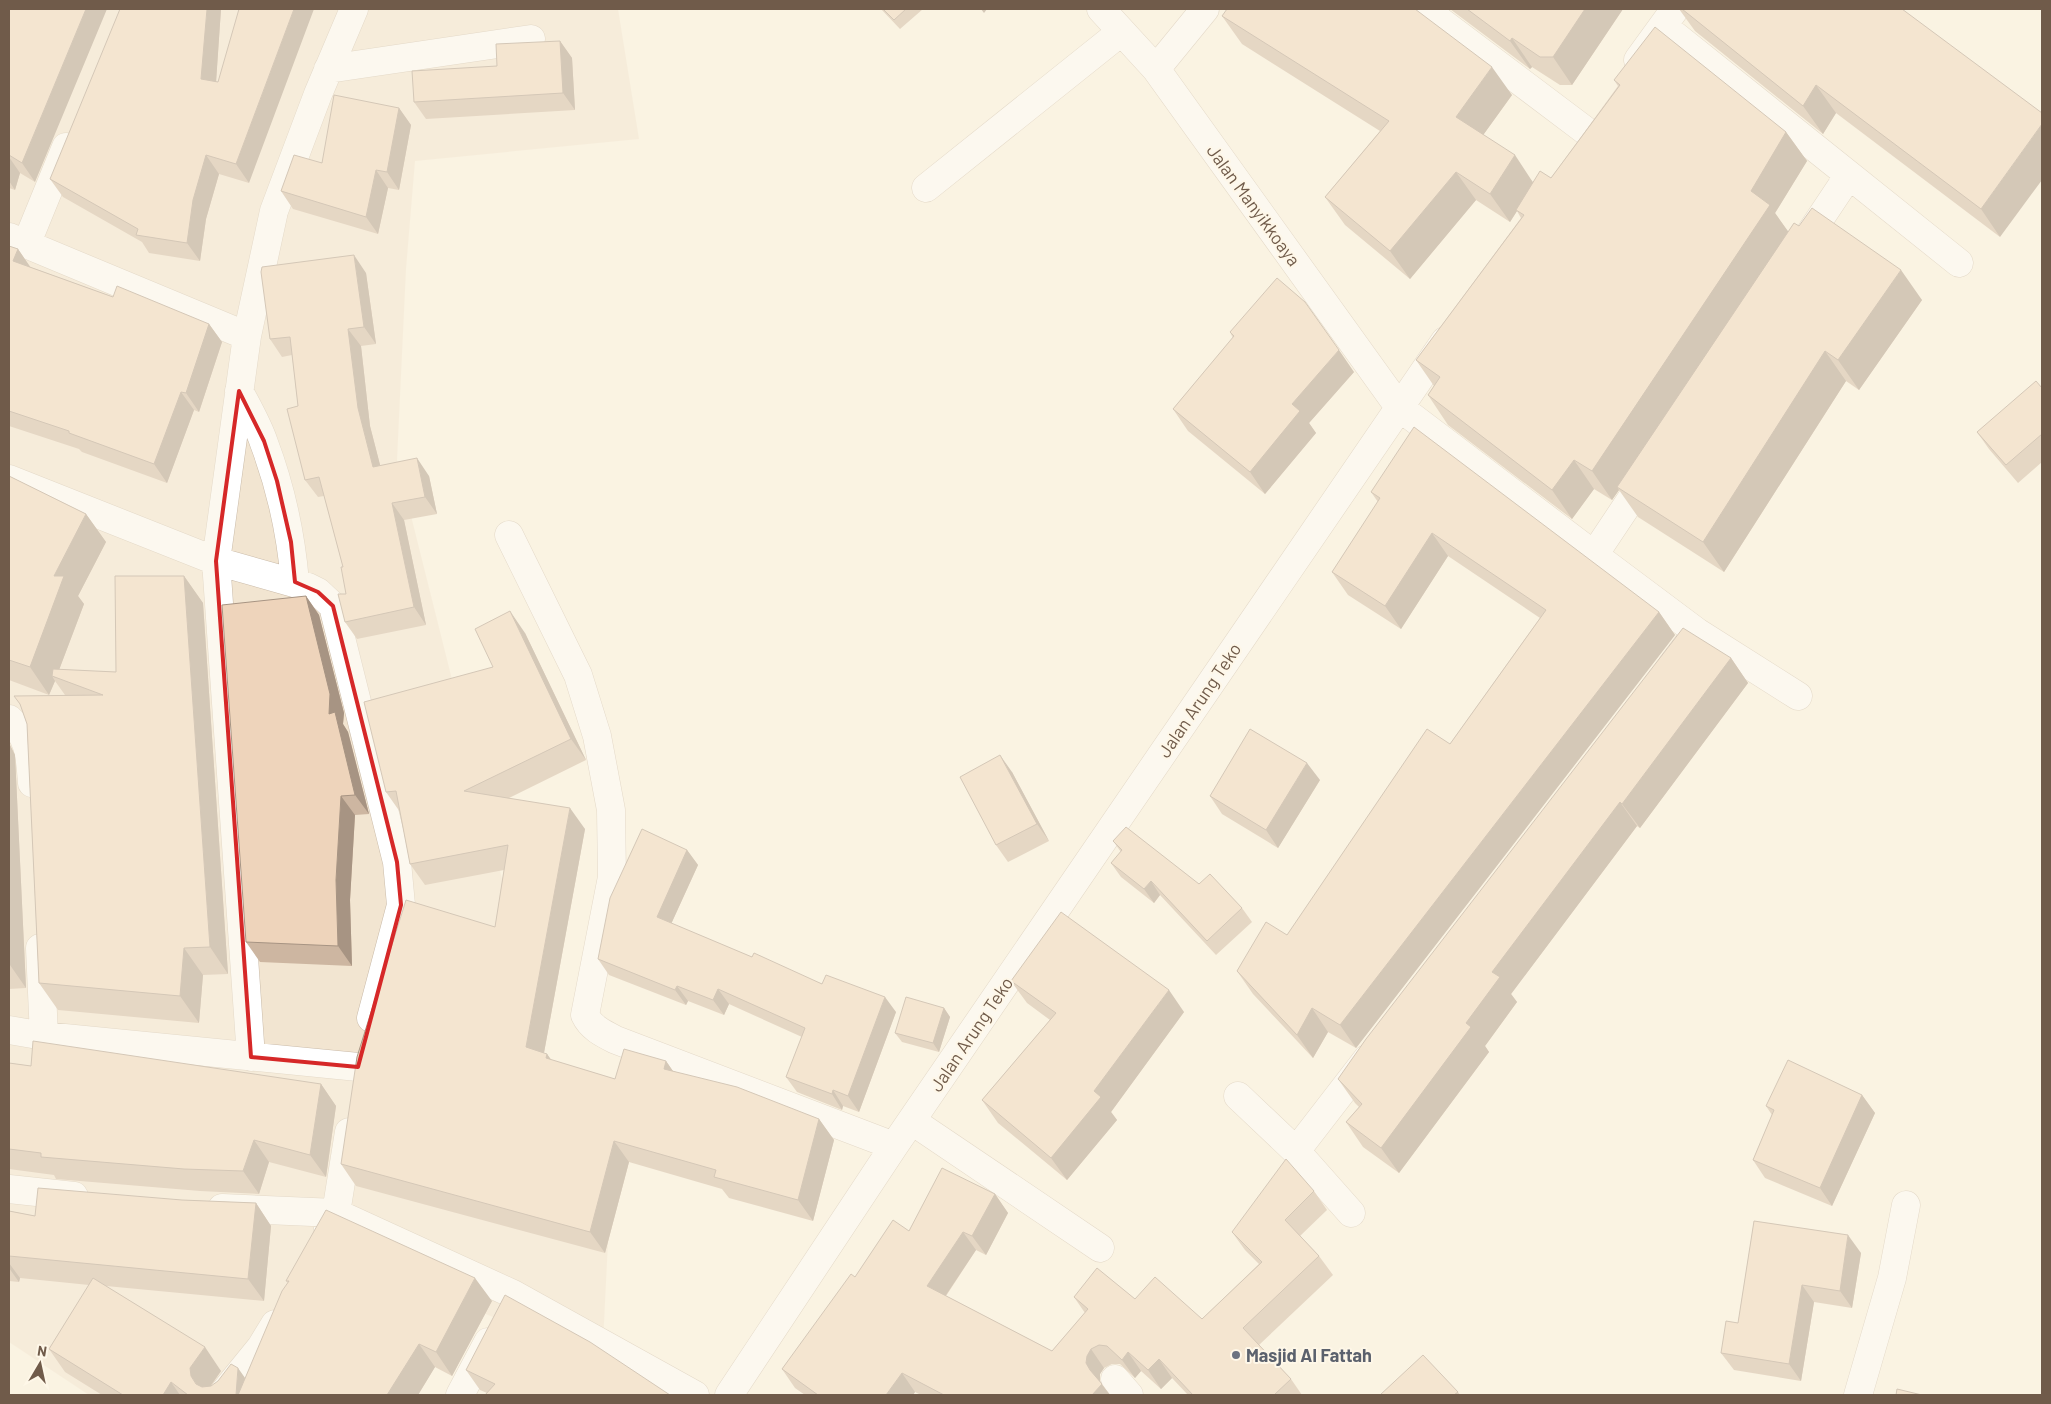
<svg xmlns="http://www.w3.org/2000/svg" width="2051" height="1404" font-family="Barlow,sans-serif">
  <rect width="100%" height="100%" fill="#faf3e2"/>
  <!-- residential -->
  <path fill="#f2e5d1" d="M 9,9 L 618,9 L 639,139 L 415,161 L 406,269 L 397,460 L 505,891 L 444,1107 L 612,1161 L 602,1363 L 313,1241 L 241,1395 L 89,1395 L 9,1342 Z"/>
  <g fill="none" stroke-linecap="round" stroke-linejoin="round">
    <defs>
      <path id="minor" d="M 1101,9 L 1156,69 L 1399,407 L 1594,555 L 1697,632 L 1672,665
        M 1424,9 L 1586,131
        M 1663,26 L 1959,263
        M 1638,60 L 1675,9
        M 328,69 L 531,39
        M 1156,69 L 1205,9
        M 926,188 L 1121,32
        M 9,237 L 247,336
        M 26,245 L 66,147
        M 1801,247 L 1849,175
        M 239,391 C 248,408 258,425 264,443 C 281,488 291,535 295,582
        M 9,479 L 216,561 L 308,587 L 318,592 L 333,606 L 397,862 L 401,905 L 371,1018
        M 509,535 L 578,675 L 597,736 L 611,810 L 612,877 L 585,1015 C 591,1028 604,1034 616,1040 L 894,1146
        M 1594,555 L 1650,471
        M 1697,632 L 1798,696
        M 9,719 C 30,737 30,758 32,783
        M 40,948 L 44,1036 L 358,1067
        M 9,1030 L 44,1036
        M 251,1057 L 216,561 L 247,336 L 274,211 L 318,94 L 354,9
        M 1238,1096 L 1296,1151
        M 912,1121 L 1100,1248
        M 9,1189 L 74,1196
        M 222,1208 L 336,1213 L 349,1132
        M 1351,1213 L 1296,1151 L 1367,1059
        M 328,1228 L 336,1213 L 513,1294 L 695,1395
        M 1115,1379 L 1129,1395
        M 222,1395 L 261,1347 L 275,1324
        M 460,1395 L 488,1342
        M 729,1395 L 894,1146 L 1445,341
        M 1858,1395 L 1892,1278 L 1906,1205"/>
    </defs>
    <!-- minor casing -->
    <use href="#minor" stroke="#cabba9" stroke-width="29"/>
    <!-- minor -->
    <use href="#minor" stroke="#fff" stroke-width="28"/>
  </g>
  <!-- wall -->
  <path fill="#cdb6a1" d="M 9,9 L 35,182 L 20,173 L 15,190 L 9,188 Z
    M 221,9 L 216,81 L 249,183 L 219,174 L 206,219 L 200,261 L 149,253 L 142,242 L 63,197 L 50,179 Z
    M 881,9 L 923,9 L 900,29 Z
    M 1450,9 L 1623,9 L 1572,85 L 1560,85 L 1532,67 L 1530,69 Z
    M 1679,9 L 1902,9 L 2000,237 L 1836,113 L 1823,134 L 1695,31 Z
    M 1222,16 L 1512,95 L 1483,135 L 1533,182 L 1551,178 L 1618,86 L 1614,80 L 1786,132 L 1807,161 L 1775,213 L 1788,232 L 1799,226 L 1922,300 L 1859,390 L 1846,381 L 1724,572 L 1638,517 L 1619,490 L 1612,500 L 1594,489 L 1572,519 L 1448,425 L 1428,395 L 1434,386 L 1416,360 L 1521,218 L 1517,211 L 1510,222 L 1476,200 L 1410,279 L 1345,225 L 1325,197 L 1380,131 L 1242,44 Z
    M 560,41 L 572,58 L 575,110 L 426,119 L 414,102 Z
    M 399,108 L 411,125 L 399,190 L 388,188 L 378,234 L 293,209 L 281,191 Z
    M 9,246 L 18,249 L 30,267 L 113,297 L 209,324 L 222,342 L 199,412 L 194,410 L 167,483 L 82,452 L 79,449 L 9,426 Z
    M 366,273 L 376,344 L 361,346 L 370,426 L 380,465 L 429,476 L 437,514 L 404,520 L 426,625 L 357,639 L 345,622 L 346,594 L 343,567 L 324,496 L 318,497 L 305,480 L 298,406 L 292,355 L 282,357 L 270,339 Z
    M 1230,332 L 1354,372 L 1309,423 L 1316,433 L 1265,494 L 1188,431 L 1173,409 L 1233,338 Z
    M 2042,388 L 2042,462 L 2018,483 L 1989,449 L 1977,432 Z
    M 9,476 L 86,514 L 106,542 L 78,596 L 84,604 L 59,670 L 116,672 L 184,576 L 203,603 L 228,974 L 203,975 L 199,1023 L 58,1010 L 39,983 L 27,724 L 20,704 L 65,695 L 55,681 L 49,695 L 9,680 Z
    M 1371,492 L 1659,612 L 1675,635 L 1356,1048 L 1328,1032 L 1313,1058 L 1253,994 L 1237,971 L 1287,935 L 1450,744 L 1540,618 L 1448,556 L 1401,629 L 1348,595 L 1332,572 L 1378,502 Z
    M 306,596 L 319,615 L 344,713 L 343,724 L 348,732 L 369,814 L 355,815 L 350,900 L 352,966 L 260,962 L 246,942 Z
    M 525,633 L 586,760 L 509,798 L 585,829 L 544,1053 L 547,1054 L 551,1060 L 615,1079 L 666,1061 L 673,1071 L 819,1119 L 834,1140 L 813,1221 L 729,1198 L 722,1189 L 629,1162 L 605,1253 L 356,1186 L 341,1164 L 495,927 L 504,870 L 425,885 L 410,864 L 400,812 L 386,792 L 493,667 Z
    M 1731,658 L 1748,683 L 1640,828 L 1637,826 L 1511,994 L 1517,1002 L 1485,1046 L 1489,1052 L 1399,1173 L 1363,1147 L 1346,1122 L 1359,1107 L 1355,1103 L 1338,1079 Z
    M 9,743 L 15,755 L 26,988 L 9,989 Z
    M 1012,772 L 1049,841 L 1008,862 L 996,845 Z
    M 1320,780 L 1278,848 L 1222,814 L 1210,796 Z
    M 1113,841 L 1199,884 L 1242,908 L 1252,922 L 1216,955 L 1160,895 L 1154,903 L 1121,877 L 1111,863 L 1121,852 Z
    M 687,850 L 698,865 L 671,924 L 752,957 L 896,1012 L 859,1112 L 843,1106 L 842,1110 L 797,1092 L 786,1077 L 802,1037 L 729,1004 L 724,1015 L 688,1001 L 686,1005 L 609,975 L 598,959 Z
    M 1011,981 L 1184,1012 L 1111,1112 L 1117,1120 L 1067,1180 L 998,1123 L 982,1100 L 1050,1020 L 1027,1003 Z
    M 944,1008 L 950,1017 L 939,1052 L 902,1042 L 895,1033 Z
    M 9,1063 L 31,1066 L 321,1084 L 336,1106 L 326,1177 L 269,1162 L 259,1194 L 200,1191 L 56,1179 L 54,1175 L 9,1169 Z
    M 1862,1095 L 1875,1113 L 1832,1206 L 1765,1178 L 1753,1160 L 1772,1115 L 1766,1106 Z
    M 1314,1191 L 1327,1210 L 1300,1236 L 1319,1256 L 1333,1275 L 1259,1345 L 1291,1379 L 1302,1395 L 1188,1395 L 1172,1378 L 1161,1389 L 1141,1371 L 1135,1378 L 1120,1364 L 1112,1364 L 1104,1368 L 1100,1374 L 1100,1381 L 1110,1395 L 921,1395 L 915,1392 L 913,1395 L 805,1395 L 795,1388 L 782,1369 L 855,1277 L 909,1231 L 995,1194 L 1008,1213 L 986,1255 L 976,1250 L 946,1296 L 1052,1351 L 1085,1313 L 1074,1297 L 1135,1299 L 1202,1319 L 1259,1264 L 1245,1250 L 1232,1232 Z
    M 182,1200 L 256,1203 L 271,1226 L 264,1301 L 106,1286 L 221,1371 L 211,1386 L 245,1378 L 288,1283 L 286,1281 L 492,1301 L 452,1376 L 435,1367 L 418,1395 L 102,1395 L 65,1372 L 49,1349 L 89,1285 L 20,1278 L 19,1282 L 9,1281 L 9,1211 L 35,1216 Z
    M 1754,1221 L 1861,1253 L 1852,1308 L 1814,1302 L 1801,1381 L 1734,1370 L 1721,1353 L 1738,1323 Z
    M 466,1370 L 670,1395 L 487,1393 L 480,1390 Z
    M 1458,1392 L 1460,1395 L 1380,1395 Z"/>
  <!-- shaded-wall -->
  <path fill="#a79483" d="M 86,9 L 107,9 L 35,182 L 22,163 Z
    M 207,9 L 221,9 L 215,98 L 201,79 Z
    M 294,9 L 314,9 L 249,183 L 236,164 Z
    M 981,9 L 987,9 L 984,13 Z
    M 1585,9 L 1623,9 L 1572,85 L 1553,57 Z
    M 1512,38 L 1532,67 L 1530,69 L 1510,41 Z
    M 560,41 L 572,58 L 575,110 L 563,93 Z
    M 1492,67 L 1512,95 L 1476,145 L 1456,117 Z
    M 1816,85 L 1836,113 L 1823,134 L 1803,106 Z
    M 399,108 L 411,125 L 399,190 L 387,172 Z
    M 2042,124 L 2042,180 L 2000,237 L 1981,209 Z
    M 1786,132 L 1807,161 L 1775,213 L 1790,234 L 1617,487 L 1619,490 L 1612,500 L 1592,471 L 1751,191 Z
    M 206,155 L 219,174 L 206,219 L 200,261 L 187,243 L 193,200 Z
    M 1515,155 L 1534,184 L 1516,210 L 1517,211 L 1510,222 L 1490,194 Z
    M 9,157 L 20,173 L 15,190 L 9,181 Z
    M 376,170 L 388,188 L 378,234 L 366,217 Z
    M 1456,172 L 1476,200 L 1410,279 L 1390,251 Z
    M 18,249 L 31,268 L 13,261 Z
    M 354,255 L 366,273 L 376,344 L 364,327 Z
    M 1901,270 L 1922,300 L 1859,390 L 1838,360 Z
    M 209,324 L 222,342 L 199,412 L 186,393 Z
    M 348,329 L 361,346 L 370,426 L 385,484 L 373,467 L 358,408 Z
    M 1339,350 L 1354,372 L 1309,423 L 1316,433 L 1265,494 L 1250,472 L 1292,404 Z
    M 1825,351 L 1846,381 L 1724,572 L 1703,542 Z
    M 181,392 L 194,410 L 167,483 L 154,464 Z
    M 417,458 L 429,476 L 437,514 L 425,497 Z
    M 1574,460 L 1594,489 L 1572,519 L 1552,490 Z
    M 392,503 L 404,520 L 426,625 L 414,607 Z
    M 86,514 L 106,542 L 78,596 L 84,604 L 56,678 L 52,676 L 55,681 L 49,695 L 30,667 L 54,576 Z
    M 1432,533 L 1448,556 L 1401,629 L 1385,606 Z
    M 184,576 L 203,603 L 228,974 L 210,947 Z
    M 306,596 L 319,615 L 344,713 L 343,724 L 348,732 L 369,814 L 355,795 L 329,714 Z
    M 510,611 L 525,633 L 586,760 L 571,739 Z
    M 1659,612 L 1675,635 L 1356,1048 L 1340,1025 Z
    M 1731,658 L 1748,683 L 1640,828 L 1622,804 Z
    M 9,743 L 15,755 L 26,988 L 10,965 L 9,936 Z
    M 1000,755 L 1012,772 L 1049,841 L 1037,824 Z
    M 1307,763 L 1320,780 L 1278,848 L 1266,830 Z
    M 341,796 L 355,815 L 350,900 L 352,966 L 338,946 L 336,880 Z
    M 1620,802 L 1637,826 L 1511,994 L 1517,1002 L 1485,1046 L 1489,1052 L 1399,1173 L 1381,1148 L 1466,1023 L 1492,972 Z
    M 570,808 L 585,829 L 541,1069 L 526,1047 Z
    M 687,850 L 698,865 L 667,933 L 657,917 Z
    M 1151,881 L 1160,895 L 1154,903 L 1144,889 Z
    M 184,948 L 203,975 L 199,1023 L 180,996 Z
    M 677,986 L 688,1001 L 686,1005 L 675,990 Z
    M 718,989 L 729,1004 L 724,1015 L 713,1000 Z
    M 1169,990 L 1184,1012 L 1111,1112 L 1117,1120 L 1067,1180 L 1051,1158 L 1094,1091 Z
    M 885,997 L 896,1012 L 859,1112 L 848,1096 Z
    M 944,1008 L 950,1017 L 939,1052 L 933,1043 Z
    M 1312,1008 L 1328,1032 L 1313,1058 L 1297,1035 Z
    M 547,1054 L 562,1075 L 546,1058 Z
    M 666,1061 L 681,1083 L 664,1069 Z
    M 321,1084 L 336,1106 L 326,1177 L 310,1155 Z
    M 833,1090 L 843,1106 L 842,1110 L 832,1094 Z
    M 1862,1095 L 1875,1113 L 1832,1206 L 1820,1188 Z
    M 819,1119 L 834,1140 L 813,1221 L 798,1200 Z
    M 254,1140 L 269,1162 L 259,1194 L 243,1171 Z
    M 614,1141 L 629,1162 L 605,1253 L 590,1232 Z
    M 995,1194 L 1008,1213 L 986,1255 L 972,1236 Z
    M 256,1203 L 271,1226 L 264,1301 L 248,1279 Z
    M 963,1232 L 976,1250 L 940,1304 L 927,1286 Z
    M 1848,1235 L 1861,1253 L 1852,1308 L 1840,1291 Z
    M 9,1263 L 20,1278 L 19,1282 L 9,1268 Z
    M 475,1278 L 492,1301 L 452,1376 L 436,1352 Z
    M 1802,1285 L 1814,1302 L 1801,1381 L 1789,1364 Z
    M 419,1344 L 435,1367 L 418,1395 L 387,1395 Z
    M 205,1347 L 221,1371 L 204,1395 L 191,1376 L 190,1368 Z
    M 1091,1349 L 1104,1368 L 1100,1374 L 1100,1382 L 1110,1395 L 1092,1395 L 1090,1370 L 1086,1363 L 1087,1356 Z
    M 1128,1352 L 1141,1371 L 1135,1378 L 1122,1360 Z
    M 1159,1359 L 1172,1378 L 1161,1389 L 1148,1370 Z
    M 238,1368 L 255,1392 L 254,1395 L 236,1395 Z
    M 902,1373 L 915,1392 L 913,1395 L 886,1395 Z
    M 171,1382 L 180,1395 L 163,1395 Z"/>
  <!-- building -->
  <path fill="#eed4bb" stroke="#a79483" d="M 9,9 L 86,9 L 22,163 L 9,155 Z
    M 120,9 L 207,9 L 201,79 L 218,82 L 239,9 L 294,9 L 236,164 L 206,155 L 193,200 L 187,243 L 136,235 L 138,229 L 50,179 Z
    M 883,9 L 906,9 L 894,20 Z
    M 1227,9 L 1415,9 L 1492,67 L 1456,117 L 1515,155 L 1490,194 L 1456,172 L 1390,251 L 1325,197 L 1389,121 L 1222,16 Z
    M 1467,9 L 1585,9 L 1553,57 L 1540,57 L 1512,38 L 1510,41 Z
    M 1682,9 L 1902,9 L 2042,113 L 2042,124 L 1981,209 L 1816,85 L 1803,106 Z
    M 1655,27 L 1786,132 L 1751,191 L 1770,205 L 1592,471 L 1574,460 L 1552,490 L 1428,395 L 1440,377 L 1416,360 L 1524,215 L 1516,210 L 1540,171 L 1551,178 L 1620,85 L 1614,80 Z
    M 560,41 L 563,93 L 414,102 L 412,71 L 497,66 L 496,44 Z
    M 334,95 L 399,108 L 387,172 L 376,170 L 366,217 L 281,191 L 294,155 L 322,163 Z
    M 1812,208 L 1901,270 L 1838,360 L 1825,351 L 1703,542 L 1617,487 L 1794,223 L 1799,226 Z
    M 9,246 L 18,249 L 13,261 L 113,297 L 117,286 L 209,324 L 186,393 L 181,392 L 154,464 L 69,433 L 69,431 L 9,411 Z
    M 354,255 L 364,327 L 348,329 L 358,408 L 373,467 L 417,458 L 425,497 L 392,503 L 414,607 L 345,622 L 338,594 L 346,594 L 341,567 L 343,567 L 319,477 L 305,480 L 287,409 L 298,406 L 290,337 L 270,339 L 261,272 L 262,267 Z
    M 1277,278 L 1305,302 L 1339,350 L 1292,404 L 1300,411 L 1250,472 L 1173,409 L 1234,336 L 1230,332 Z
    M 2036,381 L 2042,388 L 2042,434 L 2006,465 L 1977,432 Z
    M 1414,427 L 1659,612 L 1340,1025 L 1312,1008 L 1297,1035 L 1237,971 L 1266,922 L 1287,935 L 1427,729 L 1450,744 L 1546,610 L 1432,533 L 1385,606 L 1332,572 L 1380,498 L 1371,492 Z
    M 9,476 L 86,514 L 54,576 L 64,576 L 30,667 L 9,660 Z
    M 115,576 L 184,576 L 210,947 L 184,948 L 180,996 L 39,983 L 27,724 L 20,704 L 14,696 L 103,695 L 52,676 L 53,669 L 116,672 Z
    M 306,596 L 330,694 L 329,714 L 335,712 L 355,795 L 341,796 L 336,880 L 338,946 L 246,942 L 222,605 Z
    M 510,611 L 571,739 L 464,791 L 570,808 L 526,1047 L 547,1054 L 546,1058 L 615,1079 L 624,1049 L 666,1061 L 664,1069 L 737,1087 L 819,1119 L 798,1200 L 714,1177 L 716,1170 L 614,1141 L 590,1232 L 341,1164 L 357,1057 L 406,900 L 495,927 L 508,845 L 410,864 L 396,791 L 386,792 L 364,702 L 493,667 L 475,629 Z
    M 1683,628 L 1731,658 L 1622,804 L 1620,802 L 1492,972 L 1500,977 L 1466,1023 L 1471,1027 L 1381,1148 L 1346,1122 L 1362,1104 L 1338,1079 L 1366,1039 Z
    M 1250,729 L 1307,763 L 1266,830 L 1210,796 Z
    M 1000,755 L 1037,824 L 996,845 L 960,777 Z
    M 1126,827 L 1199,884 L 1210,874 L 1242,908 L 1207,941 L 1151,881 L 1144,889 L 1111,863 L 1122,850 L 1113,841 Z
    M 642,829 L 687,850 L 657,917 L 752,957 L 754,953 L 822,984 L 826,975 L 885,997 L 848,1096 L 833,1090 L 832,1094 L 786,1077 L 805,1028 L 718,989 L 713,1000 L 677,986 L 675,990 L 598,959 L 610,898 Z
    M 1061,912 L 1169,990 L 1094,1091 L 1101,1097 L 1051,1158 L 982,1100 L 1056,1013 L 1011,981 Z
    M 9,936 L 10,965 L 9,966 Z
    M 906,997 L 944,1008 L 933,1043 L 895,1033 Z
    M 33,1041 L 321,1084 L 310,1155 L 254,1140 L 243,1171 L 184,1169 L 41,1157 L 41,1153 L 9,1149 L 9,1063 L 31,1066 Z
    M 1788,1060 L 1862,1095 L 1820,1188 L 1753,1160 L 1774,1110 L 1766,1106 Z
    M 1286,1159 L 1314,1191 L 1285,1220 L 1319,1256 L 1243,1328 L 1291,1379 L 1274,1395 L 1193,1395 L 1159,1359 L 1148,1370 L 1128,1352 L 1122,1360 L 1107,1346 L 1099,1345 L 1091,1349 L 1087,1356 L 1086,1363 L 1090,1370 L 1102,1384 L 1092,1395 L 944,1395 L 902,1373 L 886,1395 L 818,1395 L 782,1369 L 851,1274 L 855,1277 L 893,1220 L 909,1231 L 942,1168 L 995,1194 L 972,1236 L 963,1232 L 927,1286 L 1052,1351 L 1088,1309 L 1074,1297 L 1097,1268 L 1135,1299 L 1155,1277 L 1202,1319 L 1262,1262 L 1232,1232 Z
    M 38,1188 L 182,1200 L 256,1203 L 248,1279 L 9,1256 L 9,1211 L 35,1216 Z
    M 326,1210 L 475,1278 L 436,1352 L 419,1344 L 387,1395 L 238,1395 L 282,1291 L 289,1281 L 286,1281 L 287,1279 Z
    M 1754,1221 L 1848,1235 L 1840,1291 L 1802,1285 L 1789,1364 L 1721,1353 L 1726,1321 L 1738,1323 Z
    M 93,1278 L 205,1347 L 190,1368 L 191,1376 L 196,1384 L 202,1387 L 211,1386 L 218,1381 L 231,1364 L 238,1368 L 236,1395 L 188,1395 L 171,1382 L 163,1395 L 123,1395 L 49,1349 Z
    M 505,1295 L 590,1342 L 670,1395 L 485,1395 L 495,1384 L 466,1370 Z
    M 1423,1355 L 1458,1392 L 1454,1395 L 1380,1395 Z
    M 1897,1389 L 1922,1395 L 1896,1395 Z"/>
  <!-- marked area -->
  <path d="M0 0H2051V1404H0ZM 239,391 L 264,441 L 277,481 L 291,542 L 295,582 L 318,592 L 333,606 L 397,862 L 401,905 L 358,1067 L 251,1057 L 216,561 Z" fill="#faf3e2" fill-opacity=".55" fill-rule="evenodd"/>
  <path fill="none" stroke="#d62828" stroke-width="4" stroke-linejoin="round" d="M 239,391 L 264,441 L 277,481 L 291,542 L 295,582 L 318,592 L 333,606 L 397,862 L 401,905 L 358,1067 L 251,1057 L 216,561 Z"/>
  <!-- markers -->
  <circle fill="#6b7280" stroke="#fef7e8" stroke-width="2" cx="1236" cy="1355" r="5"/>
  <g text-anchor="middle" dominant-baseline="central" stroke-width="4" stroke-linejoin="round" paint-order="stroke">
    <!-- street labels -->
    <g font-size="18" fill="#705b4a" stroke="#fef7e8">
      <text transform="translate(1254 205) rotate(54)">Jalan Manyikkoaya</text>
      <text transform="translate(1199 700) rotate(-56)">Jalan Arung Teko</text>
      <text transform="translate(971 1034) rotate(-56)">Jalan Arung Teko</text>
    </g>
    <!-- worship labels -->
    <g font-size="18" font-weight="bold" fill="#5b616d" stroke="#fef7e8" text-anchor="start">
      <text x="1246" y="1355">Masjid Al Fattah</text>
    </g>
  </g>
  <!-- border -->
  <rect width="2051" height="1404" fill="none" stroke="#705b4a" stroke-width="20"/>
  <!-- north arrow -->
  <g transform="translate(40 1364) rotate(9)" stroke="#fef7e8" stroke-width="4" paint-order="stroke">
  <path d="M0-4L9 19L0 12L-9 19Z" fill="#705b4a"/>
  <text y="-8" font-size="14" font-weight="bold" text-anchor="middle" fill="#705b4a">N</text>
  </g>
</svg>
